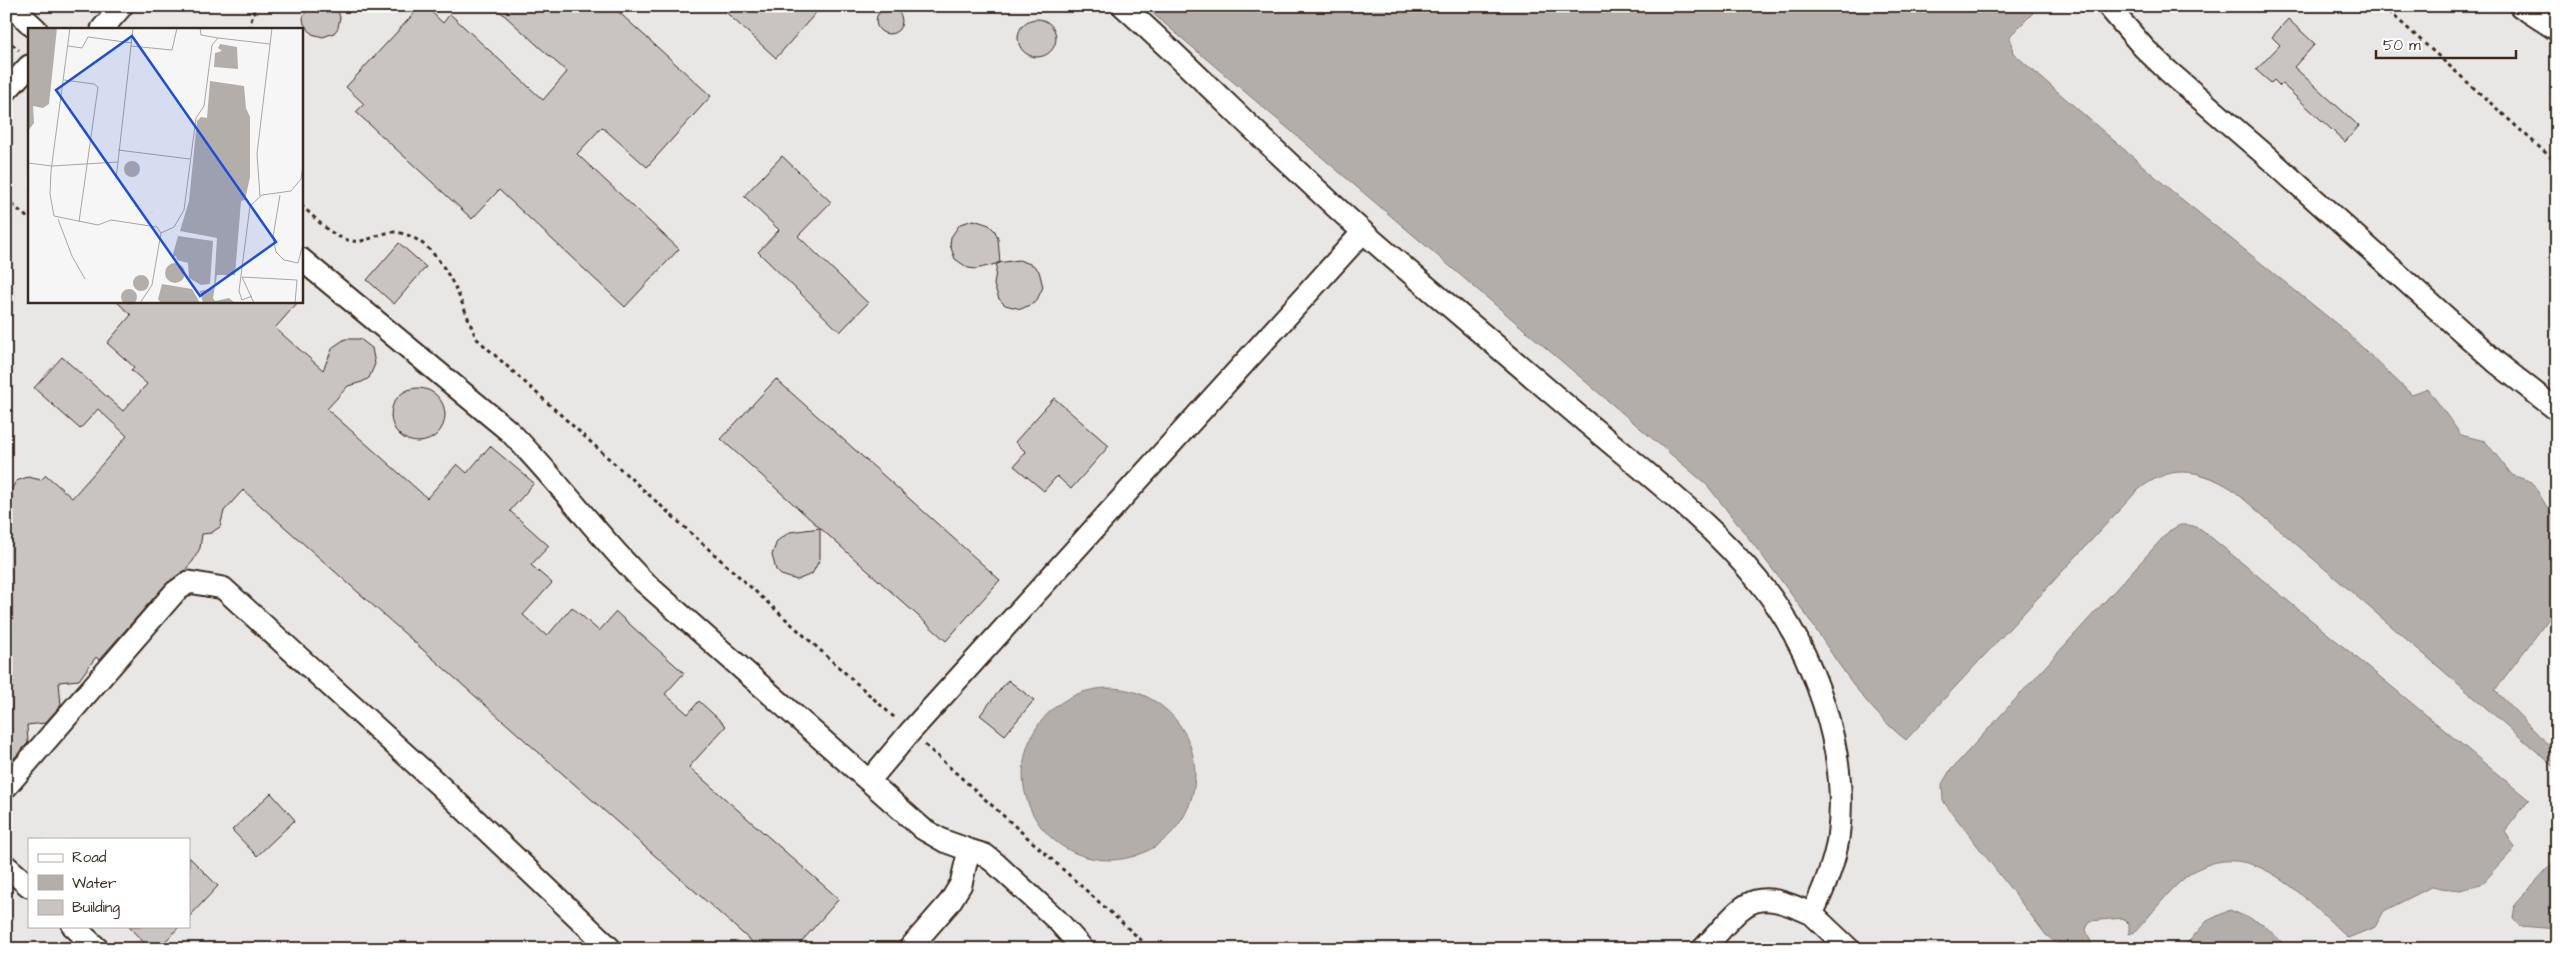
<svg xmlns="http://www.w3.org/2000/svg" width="2563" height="955" font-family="'Architects Daughter',sans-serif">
  <rect width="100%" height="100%" fill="#f7f6f6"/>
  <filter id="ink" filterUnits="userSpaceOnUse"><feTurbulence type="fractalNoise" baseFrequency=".02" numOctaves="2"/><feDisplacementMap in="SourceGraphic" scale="10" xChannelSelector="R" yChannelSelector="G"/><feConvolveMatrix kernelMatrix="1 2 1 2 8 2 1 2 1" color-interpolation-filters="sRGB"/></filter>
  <g filter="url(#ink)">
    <!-- built -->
    <path fill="#e9e7e6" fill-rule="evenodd" d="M 6,6 L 2557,6 L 2557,949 L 6,949 ZM 29,29 L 301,29 L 301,301 L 29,301 ZM 29,839 L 189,839 L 189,926 L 29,926 Z"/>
    <!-- water -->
    <path fill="#b4aeaa" stroke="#847972" d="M 1144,6 L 2026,6 L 2033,13 L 2010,36 L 2013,53 L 2173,192 L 2344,330 L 2412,395 L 2428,389 L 2461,435 L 2485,441 L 2512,475 L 2532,482 L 2553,517 L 2557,519 L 2557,608 L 2495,690 L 2557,754 L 2557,769 L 2232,489 C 2198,468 2169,464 2137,491 L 1906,740 C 1861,705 1833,654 1802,609 C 1772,567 1739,526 1707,485 Z
      M 2180,525 L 2189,525 L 2201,529 L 2529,800 L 2505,831 L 2515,848 L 2481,885 L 2460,890 L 2431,887 L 2384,911 L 2375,927 L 2348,938 C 2305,899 2249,830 2187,876 C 2168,891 2152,914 2135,932 L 2129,934 L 2129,924 L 2123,918 L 2089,921 L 2086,930 L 2092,944 L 2090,949 C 2071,949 2061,948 2046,935 L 1943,801 L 1942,784 L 1949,772 L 2169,531 Z
      M1023 774a86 86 0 1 1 172 0a86 86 0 1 1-172 0Z
      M 2557,858 L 2557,929 L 2520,926 L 2513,919 L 2515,904 Z
      M 2230,910 L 2263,924 L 2289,949 L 2182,949 L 2207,921 Z"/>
    <!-- building -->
    <path fill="#c9c3c1" stroke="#3b2a1e" d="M 308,6 L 336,6 L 340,17 L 338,28 L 334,33 L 323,37 L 312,34 L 304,24 L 303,18 Z
      M 421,6 L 425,6 L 443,23 L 450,14 L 543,100 L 567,72 L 494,6 L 612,6 L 711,96 L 647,167 L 602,127 L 577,154 L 679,249 L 625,307 L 499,190 L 472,219 L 356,112 L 364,104 L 346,87 Z
      M 719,6 L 822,6 L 776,58 Z
      M876 21a13 13 0 1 1 26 0a13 13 0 1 1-26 0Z
      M 2288,19 L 2315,44 L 2294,67 L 2359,126 L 2345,142 L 2282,84 L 2280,86 L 2274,80 L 2271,83 L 2256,70 L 2280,45 L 2272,37 Z
      M1018 38a19 19 0 1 1 38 0a19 19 0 1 1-38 0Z
      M 782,156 L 831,202 L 798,236 L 868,303 L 840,332 L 758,252 L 779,230 L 744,196 Z
      M 974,220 L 989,225 L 995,231 L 998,239 L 1000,263 L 976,269 L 968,268 L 955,259 L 950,245 L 951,237 L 960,224 Z
      M 399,243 L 426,267 L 394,304 L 367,280 Z
      M 1019,260 L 1033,265 L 1039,271 L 1043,287 L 1036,302 L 1021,309 L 1005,305 L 999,299 L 994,285 L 997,263 Z
      M 116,301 L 299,301 L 275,328 L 323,370 L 333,347 L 345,339 L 360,339 L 372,348 L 375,364 L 369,378 L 362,382 L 348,386 L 327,409 L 427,498 L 457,464 L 467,473 L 490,446 L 534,483 L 510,511 L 549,546 L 531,565 L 552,583 L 523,615 L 547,636 L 572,607 L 599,631 L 616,612 L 684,673 L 665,694 L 688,714 L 699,701 L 726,726 L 689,767 L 839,899 L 795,949 L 760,949 L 243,490 L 224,511 L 220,527 L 211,533 L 202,534 L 200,548 L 193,561 L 184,571 L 166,584 L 99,660 L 96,657 L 79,680 L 59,682 L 61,705 L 45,723 L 27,725 L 28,743 L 13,759 L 6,763 L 6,500 L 16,481 L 28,477 L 41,480 L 46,475 L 72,498 L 127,436 L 98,409 L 80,429 L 34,388 L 62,357 L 123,411 L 147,384 L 131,370 L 134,367 L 107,343 L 131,315 Z
      M 776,379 L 1000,580 L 946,641 L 721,439 Z
      M391 415a27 27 0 1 1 54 0a27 27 0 1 1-54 0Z
      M 1054,398 L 1109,446 L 1071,489 L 1057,476 L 1044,491 L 1014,466 L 1026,452 L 1015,442 Z
      M 820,528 L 820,559 L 812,574 L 797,580 L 781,575 L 776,570 L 772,555 L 777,541 L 790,532 Z
      M 1008,680 L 1034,700 L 1005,735 L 980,715 Z
      M 271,793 L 295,820 L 257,856 L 232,830 Z
      M 189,857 L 218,886 L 189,917 Z
      M 128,926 L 180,926 L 158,949 L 150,949 Z"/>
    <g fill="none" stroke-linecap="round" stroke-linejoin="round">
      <defs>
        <path id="minor" d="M 11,6 L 36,29
          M 1123,6 C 1212,86 1295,174 1386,252 C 1451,307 1516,362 1581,418 C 1642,470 1709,520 1760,583 C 1814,650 1850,753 1838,839 C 1834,865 1823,891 1812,914 C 1748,884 1746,904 1703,949
          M 2108,6 L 2144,48 L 2168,71 L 2263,153 L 2497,363 L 2557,410
          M 2520,6 L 2557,30
          M 102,29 L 122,6
          M 6,91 L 29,66
          M 301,259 L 509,431 C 557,479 596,534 644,582 L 923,829 L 944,841 L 969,850 L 961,884 L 950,902 L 909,949
          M 869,781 L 910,732 L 1363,232
          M 6,787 L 175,592 L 189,582 L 223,588 L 440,786 L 611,949
          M 969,850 L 985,855 L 995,863 L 1057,920 L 1083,949
          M 6,866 L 29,886
          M 1812,914 L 1849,949
          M 73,926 L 98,949"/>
      </defs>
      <!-- minor casing -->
      <use href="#minor" stroke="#3b2a1e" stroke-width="25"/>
      <!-- path -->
      <path stroke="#3b2a1e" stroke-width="3" stroke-dasharray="4 4" stroke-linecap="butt" d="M 2383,6 L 2557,163
        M 249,29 L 255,6
        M 6,39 L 19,50
        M 6,199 L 29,219
        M 301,205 C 319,221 339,247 366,240 C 375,237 387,231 396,232 C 442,239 461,301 476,338 L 896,719
        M 925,745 L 1151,949"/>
      <!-- minor -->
      <use href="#minor" stroke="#fff" stroke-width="21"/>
    </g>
  </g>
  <!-- overview -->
  <g transform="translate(28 28)">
    <rect width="275" height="275" fill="#f7f6f6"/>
    <path d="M 0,0 L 29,0 L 21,76 L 15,80 L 5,78 L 6,95 L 0,103 ZM 192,16 L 209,19 L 210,41 L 186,39 L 187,25 L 194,23 L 190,20 ZM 182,53 L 216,58 L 218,80 L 222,89 L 222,149 L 217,172 L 213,173 L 207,247 L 189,247 L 185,270 L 187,273 L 201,270 L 207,275 L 175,275 L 172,263 L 186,260 L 189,210 L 152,203 L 161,173 L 169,93 L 173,89 L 179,90 ZM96 141a8 8 0 1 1 16 0a8 8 0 1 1-16 0ZM 150,208 L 185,213 L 182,256 L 173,257 L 161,250 L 160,235 L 149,232 L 148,228 L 144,230 ZM137 245a10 10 0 1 1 20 0a10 10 0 1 1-20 0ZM105 255a8 8 0 1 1 16 0a8 8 0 1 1-16 0ZM 134,256 L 164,261 L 172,275 L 132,274 L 130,271 ZM93 269a8 8 0 1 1 16 0a8 8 0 1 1-16 0Z" fill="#b4aeaa"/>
    <path fill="none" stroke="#aca4a0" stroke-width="1" d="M 42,0 L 23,143 L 22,166 L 26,188 L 70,197 L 83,192 L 129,199 L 133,205 L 146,199 L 156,182 L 168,90 L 176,78 L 184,17 L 190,10 L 242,16M 172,0 L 173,7 L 190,10M 40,18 L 54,20 L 60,9 L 104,15M 103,18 L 144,22 L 149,0M 36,52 L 66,56 L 70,59 L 51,194M 90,122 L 162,131M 0,135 L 24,138 L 90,134 L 105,0M 88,151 L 90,134M 252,167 L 245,209 L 248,224 L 256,232 L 270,235 L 275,216M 232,168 L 229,126 L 244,0M 30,191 L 44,228 L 57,251M 214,249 L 269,252 L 267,275M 214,249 L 226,275M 224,268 L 214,272 L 211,263 L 222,178 L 234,167 L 263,163 L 273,151 L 275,137M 112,275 L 124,257 L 133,205"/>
    <path fill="#1d4ed8" fill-opacity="0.15" stroke="#1d4ed8" stroke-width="2.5" d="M 104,8 L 248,214 L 172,268 L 28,62 Z"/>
    <rect width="275" height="275" fill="none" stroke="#3b2a1e" stroke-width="2.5"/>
  </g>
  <!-- margin -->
  <rect width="2563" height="955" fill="none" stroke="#fff" stroke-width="25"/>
  <rect x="12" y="12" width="2538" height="930" fill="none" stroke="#3b2a1e" stroke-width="2" filter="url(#ink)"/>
  <!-- legend -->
  <rect x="28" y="838" width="162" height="90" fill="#ffffff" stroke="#b1aaa5"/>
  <rect x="38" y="854" width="25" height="8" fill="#ffffff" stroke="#b1aaa5"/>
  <text x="72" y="862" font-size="15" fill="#3b2a1e">Road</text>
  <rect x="38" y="875" width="25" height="15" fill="#b4aeaa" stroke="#b1aaa5"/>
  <text x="72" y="888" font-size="15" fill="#3b2a1e">Water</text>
  <rect x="38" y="900" width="25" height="15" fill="#c9c3c1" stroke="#b1aaa5"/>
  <text x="72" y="912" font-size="15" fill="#3b2a1e">Building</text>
  <!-- scale -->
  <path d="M2376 50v8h140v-8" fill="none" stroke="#3b2a1e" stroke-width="2.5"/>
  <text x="2383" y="50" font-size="15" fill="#3b2a1e" stroke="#ffffff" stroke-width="4" paint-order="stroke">50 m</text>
</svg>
